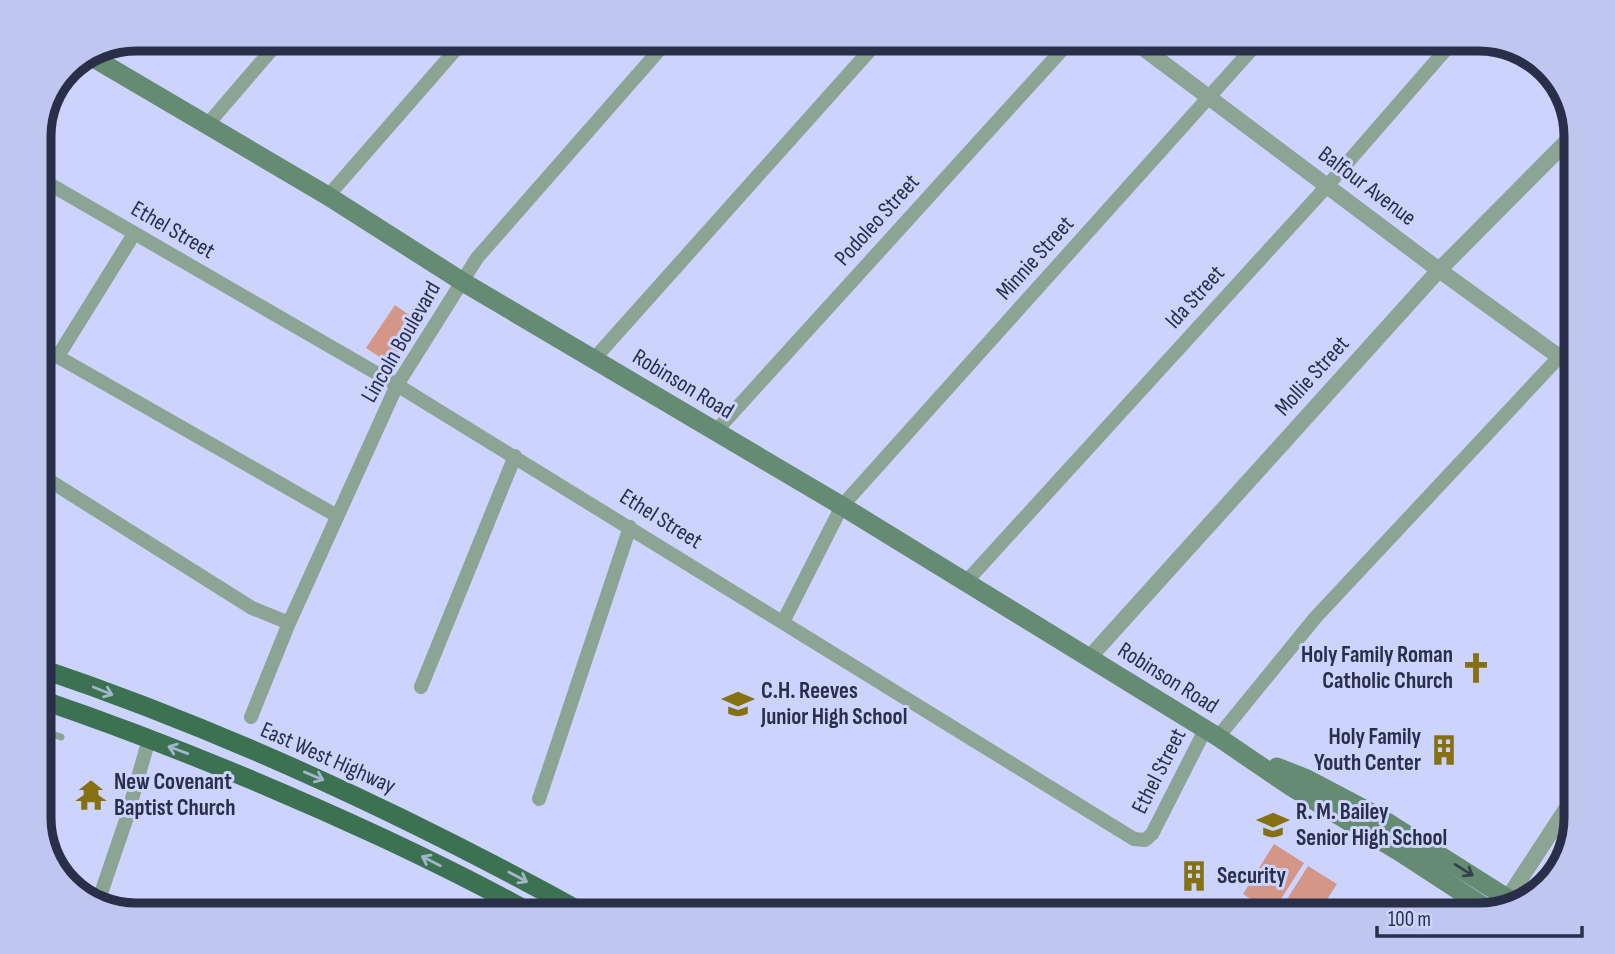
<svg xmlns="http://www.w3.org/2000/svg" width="1615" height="954" font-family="'Sofia Sans Condensed',sans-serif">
  <rect width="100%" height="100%" fill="#ccd4fe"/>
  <!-- green -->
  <path fill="#d49787" d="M 395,305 L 419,322 L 390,364 L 366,348 Z
    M 1274,844 L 1304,863 L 1272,913 L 1243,894 Z
    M 1308,866 L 1337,884 L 1317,915 L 1277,915 Z"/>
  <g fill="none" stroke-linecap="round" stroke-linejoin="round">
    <!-- service -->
    <path stroke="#8ba493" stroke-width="7" d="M 39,730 L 61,737"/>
    <!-- minor -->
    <path stroke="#8ba493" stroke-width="14" d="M 207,125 L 281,39
      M 39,178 L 397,385 L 1134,839 L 1145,840 L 1152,834 L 1205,730
      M 328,196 L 465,39
      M 39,346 L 337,516
      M 58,356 L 134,234
      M 594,359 L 880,39
      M 715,432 L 1072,39
      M 39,474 L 252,608 L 289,623
      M 965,583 L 1328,185 L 1455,39
      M 783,622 L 842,506 L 1261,39
      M 421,687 L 515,456
      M 251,717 L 289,623 L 397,385 L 477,258 L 669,39
      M 1218,737 L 1315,618 L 1576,339
      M 539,799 L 630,527
      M 97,905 L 126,820 L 149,739"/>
    <!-- tertiary -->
    <path stroke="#8ba493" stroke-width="16" d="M 1131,39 L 1439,270 L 1576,369
      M 1089,658 L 1439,270 L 1576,132
      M 1500,910 L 1576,794"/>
    <!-- secondary -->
    <path stroke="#658b73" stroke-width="19" d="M 92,57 L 328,196 L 463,282 L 842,506 L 1218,737 L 1290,786 L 1400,852 L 1492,912
      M 1277,767 L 1305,778 L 1379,817 L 1518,905"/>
    <!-- trunk -->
    <path stroke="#3c7151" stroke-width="19" d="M 39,668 C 229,732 412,818 587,915
      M 39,699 C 156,739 271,786 383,838 C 434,862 486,887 534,915"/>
  </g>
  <!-- one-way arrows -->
  <defs><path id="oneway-shaft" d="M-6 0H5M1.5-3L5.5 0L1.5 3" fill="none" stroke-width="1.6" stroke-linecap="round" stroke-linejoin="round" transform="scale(1.75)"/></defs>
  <g stroke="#a1b6ca">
    <use href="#oneway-shaft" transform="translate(103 691) rotate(22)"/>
    <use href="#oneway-shaft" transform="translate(178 750) rotate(-160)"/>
    <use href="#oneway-shaft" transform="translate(314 776) rotate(23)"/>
    <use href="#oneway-shaft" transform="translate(431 861) rotate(-153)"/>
    <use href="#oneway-shaft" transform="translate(518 877) rotate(28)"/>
  </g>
  <use stroke="#354151" href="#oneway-shaft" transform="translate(1464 870) rotate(32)"/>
  <!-- icons -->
  <defs>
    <symbol id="church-bare" viewBox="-9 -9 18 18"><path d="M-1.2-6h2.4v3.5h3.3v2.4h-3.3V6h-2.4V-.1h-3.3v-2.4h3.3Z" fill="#857111" stroke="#ccd4fe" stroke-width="2.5" paint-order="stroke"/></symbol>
    <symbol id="school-bare" viewBox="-9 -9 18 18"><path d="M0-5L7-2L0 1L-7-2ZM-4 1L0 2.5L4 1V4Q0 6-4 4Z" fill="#857111" stroke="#ccd4fe" stroke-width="2.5" paint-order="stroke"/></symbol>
    <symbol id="building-bare" viewBox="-9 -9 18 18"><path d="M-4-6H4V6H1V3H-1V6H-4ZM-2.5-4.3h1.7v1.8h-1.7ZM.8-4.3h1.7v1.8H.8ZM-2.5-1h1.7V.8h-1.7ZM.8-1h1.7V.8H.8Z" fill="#857111" stroke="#ccd4fe" stroke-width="2.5" paint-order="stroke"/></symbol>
    <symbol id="temple-bare" viewBox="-9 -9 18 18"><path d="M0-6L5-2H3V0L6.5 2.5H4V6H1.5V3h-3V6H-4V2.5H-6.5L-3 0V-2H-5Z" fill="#857111" stroke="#ccd4fe" stroke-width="2.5" paint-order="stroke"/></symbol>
  </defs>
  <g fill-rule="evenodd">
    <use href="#church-bare" x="1454" y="646" width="44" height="44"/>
    <use href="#school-bare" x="716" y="682" width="44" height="44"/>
    <use href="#building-bare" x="1422" y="728" width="44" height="44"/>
    <use href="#temple-bare" x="69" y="773" width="44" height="44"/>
    <use href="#school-bare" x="1251" y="803" width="44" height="44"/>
    <use href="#building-bare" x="1172" y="854" width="44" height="44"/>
  </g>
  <g text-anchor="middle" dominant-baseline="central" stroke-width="6" stroke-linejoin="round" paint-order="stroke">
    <!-- street labels -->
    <g font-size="23" fill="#292e49" stroke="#ccd4fe">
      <text transform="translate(1367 186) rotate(37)">Balfour Avenue</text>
      <text transform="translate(877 220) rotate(-48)">Podoleo Street</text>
      <text transform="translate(173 230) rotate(30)">Ethel Street</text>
      <text transform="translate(1035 258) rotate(-48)">Minnie Street</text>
      <text transform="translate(1195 297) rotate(-48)">Ida Street</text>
      <text transform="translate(401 342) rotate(-60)">Lincoln Boulevard</text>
      <text transform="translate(1312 376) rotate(-48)">Mollie Street</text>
      <text transform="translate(683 384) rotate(31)">Robinson Road</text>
      <text transform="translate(661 519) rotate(32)">Ethel Street</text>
      <text transform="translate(1168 678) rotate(32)">Robinson Road</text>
      <text transform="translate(328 758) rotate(24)">East West Highway</text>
      <text transform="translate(1159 771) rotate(-63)">Ethel Street</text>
    </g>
    <!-- poi labels -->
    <g font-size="23" font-weight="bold" fill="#292e49" stroke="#ccd4fe" text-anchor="start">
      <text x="1453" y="655" text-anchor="end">Holy Family Roman<tspan x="1453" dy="26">Catholic Church</tspan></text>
      <text x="761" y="691">C.H. Reeves<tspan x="761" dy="26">Junior High School</tspan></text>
      <text x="1421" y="737" text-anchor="end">Holy Family<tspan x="1421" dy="26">Youth Center</tspan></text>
      <text x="114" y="782">New Covenant<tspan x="114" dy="26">Baptist Church</tspan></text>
      <text x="1296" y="812">R. M. Bailey<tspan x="1296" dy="26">Senior High School</tspan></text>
      <text x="1217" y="876">Security</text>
    </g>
  </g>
  <!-- crop -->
  <path d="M0 0H1615V954H0ZM136 51H1479A85 85 0 0 1 1564 136V818A85 85 0 0 1 1479 903H136A85 85 0 0 1 51 818V136A85 85 0 0 1 136 51Z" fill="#bfc7f0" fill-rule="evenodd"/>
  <path fill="none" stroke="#292e49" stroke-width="9" d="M136 51H1479A85 85 0 0 1 1564 136V818A85 85 0 0 1 1479 903H136A85 85 0 0 1 51 818V136A85 85 0 0 1 136 51Z"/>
  <!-- scale -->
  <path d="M1377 926v10h205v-10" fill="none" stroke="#292e49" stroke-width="3.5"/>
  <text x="1388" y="926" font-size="21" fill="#292e49" stroke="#ccd4fe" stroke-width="5" paint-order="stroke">100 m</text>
</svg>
